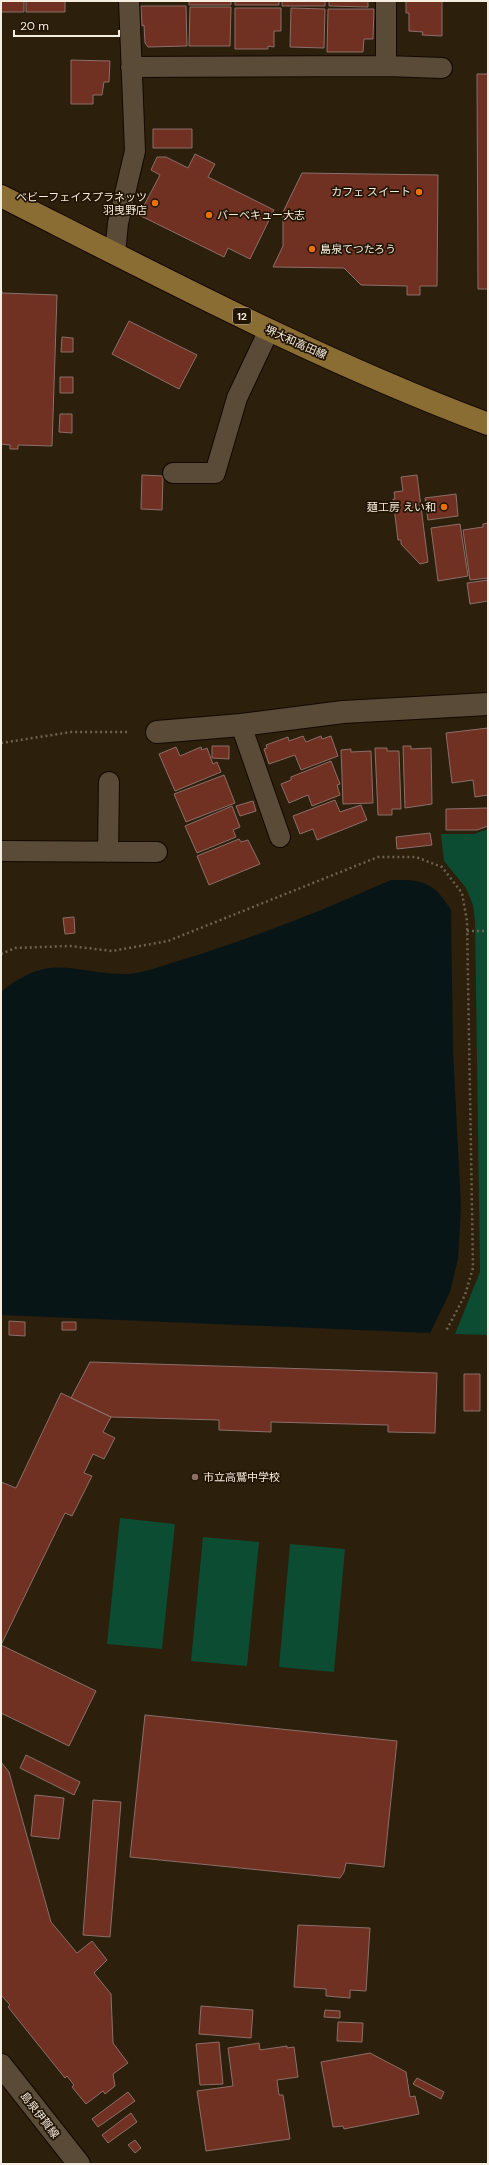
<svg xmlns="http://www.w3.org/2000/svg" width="489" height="2165" font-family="'DM Sans','Noto Sans JP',sans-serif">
  <rect width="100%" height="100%" fill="#2c1f0c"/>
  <!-- green -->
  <path fill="#0b4c32" d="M 488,829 L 488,1335 L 455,1334 L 480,1272 L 475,921 L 473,905 L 466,888 L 444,861 L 441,834 L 474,834 Z
    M 120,1518 L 175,1524 L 162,1649 L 107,1644 Z
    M 203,1537 L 259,1542 L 247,1666 L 191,1661 Z
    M 290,1544 L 345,1549 L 334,1672 L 279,1667 Z"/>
  <!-- water -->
  <path fill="#081517" d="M 391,880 C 423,880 433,881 451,910 L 453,1051 L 461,1207 L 458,1259 L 450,1292 L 430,1333 L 1,1315 L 1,992 C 52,951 71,974 127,974 C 142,974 170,963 185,959 C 256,937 324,910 391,880 Z"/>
  <!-- building -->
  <path fill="#703123" stroke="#8b6f69" d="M 1,1 L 24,1 L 24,12 L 1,12 Z
    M 26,1 L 65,1 L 65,12 L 26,12 Z
    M 189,1 L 231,1 L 231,5 L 189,5 Z
    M 235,1 L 279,1 L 279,5 L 235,5 Z
    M 282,1 L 325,1 L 325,6 L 282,6 Z
    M 329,1 L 368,1 L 368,7 L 329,6 Z
    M 406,1 L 442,1 L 442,36 L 422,35 L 423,32 L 409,31 L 409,13 L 406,13 Z
    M 141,6 L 186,6 L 187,46 L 148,47 L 145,43 L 144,25 L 142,26 Z
    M 190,7 L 231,7 L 230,46 L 189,46 Z
    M 235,8 L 281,8 L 281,31 L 274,31 L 274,47 L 268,46 L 268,49 L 235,49 Z
    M 291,8 L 325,9 L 324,48 L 290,47 Z
    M 328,9 L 374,9 L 373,39 L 364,39 L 363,52 L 327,52 Z
    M 71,60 L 110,61 L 109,82 L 104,82 L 102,95 L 93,95 L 93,104 L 71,104 Z
    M 477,74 L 488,74 L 488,289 L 478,289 Z
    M 153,129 L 192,129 L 192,148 L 153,148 Z
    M 195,154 L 215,164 L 208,177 L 274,210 L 250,259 L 228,248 L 224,257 L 139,215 L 160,175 L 151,170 L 157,157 L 166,157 L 188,168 Z
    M 302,173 L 438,175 L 437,286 L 420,286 L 420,295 L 407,295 L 407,286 L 361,285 L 344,268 L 273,267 L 283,246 L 283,212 Z
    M 1,286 L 2,293 L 57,295 L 52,446 L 18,445 L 18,449 L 10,449 L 10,445 L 1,444 Z
    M 129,321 L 197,355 L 179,389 L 112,354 Z
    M 62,337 L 73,338 L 73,352 L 61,352 Z
    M 60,377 L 73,377 L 73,393 L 60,393 Z
    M 60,414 L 72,414 L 72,433 L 59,432 Z
    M 142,475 L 163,476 L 162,510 L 141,509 Z
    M 417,475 L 428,562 L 420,564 L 401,544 L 401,540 L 398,540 L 393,499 L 395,499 L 394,492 L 403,491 L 401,477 Z
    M 456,494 L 458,516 L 428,520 L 425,498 Z
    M 488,523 L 488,578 L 470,580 L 463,530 L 483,527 L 483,524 Z
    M 460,524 L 468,576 L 438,581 L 431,528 Z
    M 488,580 L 488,601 L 470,604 L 467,583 Z
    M 488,728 L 488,795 L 475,797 L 473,780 L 452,783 L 446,733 Z
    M 303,736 L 306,742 L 321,736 L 322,739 L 331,736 L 338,756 L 301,770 L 295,755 L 269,764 L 264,749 L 267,748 L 266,745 L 288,737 L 289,741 Z
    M 212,746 L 229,746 L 229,759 L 212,758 Z
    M 403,746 L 411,746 L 411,749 L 431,748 L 432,804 L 405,808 Z
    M 176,747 L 180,756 L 201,747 L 202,750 L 207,748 L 213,764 L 217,762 L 221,772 L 175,791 L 159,754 Z
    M 375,748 L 387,748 L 387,751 L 399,751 L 401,809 L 392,809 L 392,815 L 378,815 Z
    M 351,749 L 351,752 L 371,751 L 373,803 L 343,804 L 341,750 Z
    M 331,761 L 340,784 L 337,785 L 340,795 L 312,806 L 308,795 L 289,803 L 281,784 L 291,780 L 291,777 Z
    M 224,775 L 235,803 L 186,822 L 174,794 Z
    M 335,800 L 340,812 L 361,805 L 367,820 L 317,840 L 313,829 L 300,834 L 293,816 Z
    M 253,801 L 256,811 L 240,816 L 236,806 Z
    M 232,806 L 240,827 L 233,830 L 236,837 L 197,853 L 185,826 Z
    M 488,808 L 488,826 L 477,830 L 446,830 L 446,809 Z
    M 430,833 L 432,845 L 397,849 L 396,837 Z
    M 239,839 L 241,842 L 248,840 L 260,864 L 209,885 L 197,856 Z
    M 74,917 L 75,933 L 65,934 L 63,918 Z
    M 9,1321 L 25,1322 L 25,1336 L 9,1335 Z
    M 62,1322 L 76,1322 L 76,1330 L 62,1330 Z
    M 90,1362 L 437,1373 L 435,1433 L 388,1432 L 388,1425 L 271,1422 L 271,1432 L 219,1430 L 219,1420 L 111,1417 L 71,1398 Z
    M 464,1374 L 480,1374 L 480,1411 L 464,1411 Z
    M 61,1393 L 111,1417 L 103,1432 L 115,1438 L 104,1459 L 93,1454 L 84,1473 L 92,1476 L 72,1516 L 65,1513 L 1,1645 L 1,1482 L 16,1488 Z
    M 1,1645 L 96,1691 L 69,1746 L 1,1713 Z
    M 145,1715 L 397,1741 L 384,1867 L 346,1863 L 344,1872 L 340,1878 L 130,1857 Z
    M 26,1755 L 80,1782 L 74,1795 L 20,1768 Z
    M 1,1762 L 9,1772 L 51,1922 L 77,1953 L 92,1941 L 107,1960 L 94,1973 L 111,1994 L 113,2043 L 128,2063 L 113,2074 L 115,2086 L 105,2094 L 103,2091 L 86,2104 L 72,2087 L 74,2085 L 67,2076 L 65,2078 L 8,2007 L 10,2005 L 1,1995 Z
    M 35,1795 L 64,1798 L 59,1839 L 31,1836 Z
    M 93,1800 L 121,1802 L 110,1937 L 83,1935 Z
    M 298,1925 L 370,1928 L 366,1991 L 350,1990 L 350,1998 L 326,1996 L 326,1989 L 294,1987 Z
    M 201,2006 L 253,2010 L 251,2038 L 199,2034 Z
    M 325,2010 L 340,2011 L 340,2018 L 324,2017 Z
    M 338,2022 L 363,2023 L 362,2042 L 337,2041 Z
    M 219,2042 L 223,2084 L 200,2085 L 196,2044 Z
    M 259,2043 L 260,2050 L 287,2046 L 287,2048 L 294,2047 L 298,2077 L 277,2080 L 279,2095 L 283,2095 L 290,2139 L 206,2151 L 197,2091 L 233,2086 L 228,2048 Z
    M 370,2053 L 406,2072 L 410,2097 L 415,2096 L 419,2114 L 344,2129 L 343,2126 L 333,2127 L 321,2062 Z
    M 417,2078 L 444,2092 L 441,2099 L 413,2084 Z
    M 128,2092 L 135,2101 L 98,2127 L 92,2119 Z
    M 131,2113 L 137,2122 L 108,2143 L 102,2135 Z
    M 135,2140 L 141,2148 L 135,2153 L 128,2145 Z"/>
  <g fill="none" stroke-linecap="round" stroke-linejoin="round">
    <defs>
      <path id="service" d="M 386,66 L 442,68
        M 131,67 L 386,66 L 386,1
        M 115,254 L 118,223 L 135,151 L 129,1
        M 173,473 L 215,473 L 237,398 L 269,330
        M 241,725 L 280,837
        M 1,851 L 157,852
        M 108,852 L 109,782"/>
      <path id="minor" d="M 157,732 L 241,725 L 343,712 L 488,704"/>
      <path id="secondary" d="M 1,2065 L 79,2164"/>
      <path id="primary" d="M 1,196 C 161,277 320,361 488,424"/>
    </defs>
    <!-- service casing -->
    <use href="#service" stroke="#140800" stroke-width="22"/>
    <!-- minor casing -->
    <use href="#minor" stroke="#140800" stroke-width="24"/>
    <!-- secondary casing -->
    <use href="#secondary" stroke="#140800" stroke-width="24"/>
    <!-- primary casing -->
    <use href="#primary" stroke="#140800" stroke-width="24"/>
    <!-- path -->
    <path stroke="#6d6251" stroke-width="2.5" stroke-dasharray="2 3" stroke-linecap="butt" d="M 1,743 L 71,732 L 129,732
      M 467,931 L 488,931
      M 1,954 L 15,948 L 70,946 L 112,951 L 168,941 L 378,857 L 416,857 L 442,867 L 462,893 L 467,921 L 473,1268 L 465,1295 L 446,1331"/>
    <!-- service -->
    <use href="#service" stroke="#594b37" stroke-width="20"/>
    <!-- minor -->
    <use href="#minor" stroke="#594b37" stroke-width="22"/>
    <!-- secondary -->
    <use href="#secondary" stroke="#594b37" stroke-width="22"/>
    <!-- primary -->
    <use href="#primary" stroke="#8a6d32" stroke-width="22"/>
  </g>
  <!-- markers -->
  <g fill="#e8710a" stroke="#221504" stroke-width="1.5">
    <circle cx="419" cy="192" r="4"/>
    <circle cx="155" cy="203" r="4"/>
    <circle cx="209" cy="215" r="4"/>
    <circle cx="312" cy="249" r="4"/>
    <circle cx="444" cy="507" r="4"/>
  </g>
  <circle fill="#8d6e63" stroke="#221504" stroke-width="1.5" cx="195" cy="1477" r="4"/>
  <g text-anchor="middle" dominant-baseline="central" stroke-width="3.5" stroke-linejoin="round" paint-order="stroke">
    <!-- shield labels -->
    <rect fill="#221504" stroke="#b6ac9f" stroke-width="1" x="233" y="308" width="18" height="16" rx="3"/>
    <g font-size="10" font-weight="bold" fill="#f6ede1">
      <text x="242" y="316">12</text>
    </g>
    <!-- poi labels -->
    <g font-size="11" fill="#f6ede1" stroke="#221504" text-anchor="end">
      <text x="411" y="192">カフェ スイート</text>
      <text x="147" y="197">ベビーフェイスプラネッツ<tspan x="147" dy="13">羽曳野店</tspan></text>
      <text x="217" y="215" text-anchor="start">バーベキュー大志</text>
      <text x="320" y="249" text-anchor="start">島泉てつたろう</text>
      <text x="436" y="507">麺工房 えい和</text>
      <text x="203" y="1477" text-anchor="start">市立高鷲中学校</text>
    </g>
    <!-- street labels -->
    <g font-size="11" fill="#f6ede1" stroke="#221504">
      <text transform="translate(296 342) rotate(24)">堺大和高田線</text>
      <text transform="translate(40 2115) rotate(52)">島泉伊賀線</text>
    </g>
  </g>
  <!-- border -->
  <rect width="489" height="2165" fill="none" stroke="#f6ede1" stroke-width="4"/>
  <!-- scale -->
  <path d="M14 30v6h105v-6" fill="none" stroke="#f6ede1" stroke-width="2"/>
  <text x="20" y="30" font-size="12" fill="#f6ede1" stroke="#221504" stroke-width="3" paint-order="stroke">20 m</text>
</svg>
